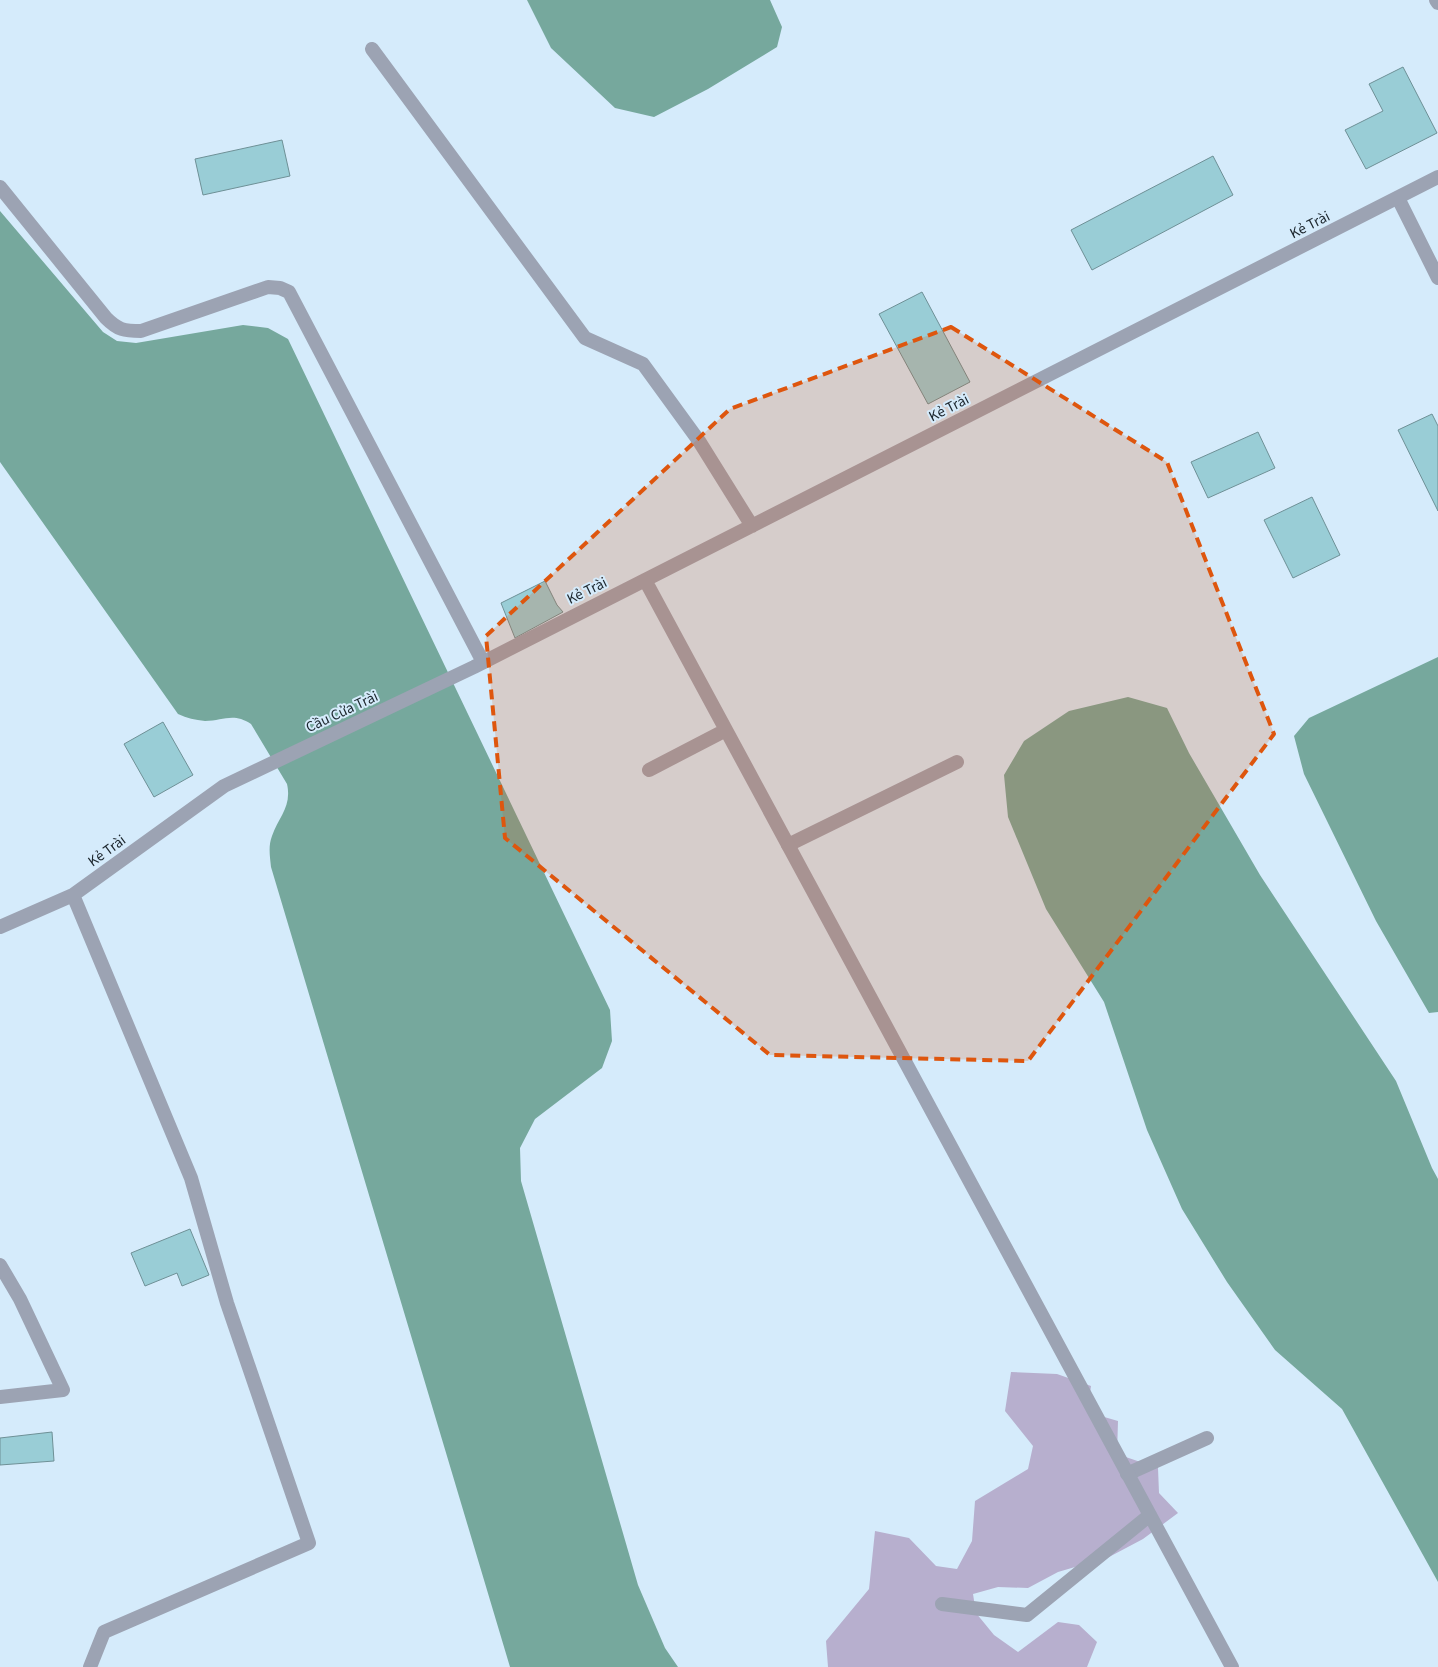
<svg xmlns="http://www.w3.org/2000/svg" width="1438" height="1667" font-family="'Source Sans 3',sans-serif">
  <rect width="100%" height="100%" fill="#d5ebfb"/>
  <!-- green -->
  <path fill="#b7afce" d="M 1011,1372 L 1057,1374 L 1091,1386 L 1087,1412 L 1118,1421 L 1117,1454 L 1158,1468 L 1159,1493 L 1178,1513 L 1143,1539 L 1109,1557 L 1058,1572 L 1028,1588 L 998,1587 L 973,1594 L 976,1613 L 994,1635 L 1018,1652 L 1058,1622 L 1079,1625 L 1097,1642 L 1087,1667 L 828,1667 L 826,1641 L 869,1589 L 875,1531 L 909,1538 L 936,1566 L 957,1569 L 972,1541 L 975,1501 L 1028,1469 L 1033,1446 L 1005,1411 Z"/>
  <!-- water -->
  <path fill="#76a89d" d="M 527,0 L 770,0 L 782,27 L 777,47 L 708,89 L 654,117 L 615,108 L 551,48 Z
    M 0,211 L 103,332 L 117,341 L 136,343 L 243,325 L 268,328 L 288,339 L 610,1010 L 612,1041 L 602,1068 L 535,1119 L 520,1148 L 521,1181 L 638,1585 L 665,1648 L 678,1667 L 510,1667 L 271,867 C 270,857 268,846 272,836 C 279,816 292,807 287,784 L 251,724 C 233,712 223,721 205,721 C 195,720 187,718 178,714 L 0,462 Z
    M 1438,657 L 1438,1012 L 1429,1013 L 1376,921 L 1304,774 L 1294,736 L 1309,718 Z
    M 1128,697 L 1167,708 L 1189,753 L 1260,875 L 1396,1081 L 1432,1168 L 1438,1179 L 1438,1582 L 1342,1409 L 1275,1350 L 1227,1282 L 1182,1209 L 1147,1130 L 1104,1002 L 1046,909 L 1008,817 L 1004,775 L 1024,741 L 1069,711 Z"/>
  <!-- building -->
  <path fill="#99cdd6" stroke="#6e9096" d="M 1403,67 L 1437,133 L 1366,169 L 1345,130 L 1383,111 L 1369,84 Z
    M 282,140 L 290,176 L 203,195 L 195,159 Z
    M 1213,156 L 1233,195 L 1092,270 L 1071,230 Z
    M 922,292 L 970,382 L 928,404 L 879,314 Z
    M 1432,414 L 1438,426 L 1438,511 L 1398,430 Z
    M 1258,432 L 1275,468 L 1208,498 L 1191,462 Z
    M 1312,497 L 1340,555 L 1293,578 L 1264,520 Z
    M 545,581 L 557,605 L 563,612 L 515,638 L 501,603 Z
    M 163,722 L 193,775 L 154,797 L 124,744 Z
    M 190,1229 L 209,1275 L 182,1286 L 177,1273 L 145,1286 L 131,1253 Z
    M 52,1432 L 54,1461 L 0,1465 L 0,1438 Z"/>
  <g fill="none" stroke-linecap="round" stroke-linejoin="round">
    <!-- service -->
    <path stroke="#9ca3b3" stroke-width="14" d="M 0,187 L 106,318 C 118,330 124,331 141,331 L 268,287 L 280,288 L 289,292 L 483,662
      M 1398,198 L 1438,278
      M 788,845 L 957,762
      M 1127,1474 L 1207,1438"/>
    <!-- minor -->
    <path stroke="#9ca3b3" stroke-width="14" d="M 1436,0 L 1438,3
      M 372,49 L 585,338 L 643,364 L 699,441 L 752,526
      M 645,580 L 1232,1667
      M 649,770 L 726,730
      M 73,895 L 191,1178 L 227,1303 L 309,1543 L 104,1632 L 90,1667
      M 0,927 L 73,895 L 224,786 L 474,667 L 1438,177
      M 0,1265 L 20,1299 L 63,1390 L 0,1397
      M 942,1604 L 1027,1615 L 1150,1515"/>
  </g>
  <!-- marked area -->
  <path fill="#de560e" fill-opacity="0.2" stroke="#de560e" stroke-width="4" stroke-dasharray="10 6" stroke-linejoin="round" d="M 951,327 L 1167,462 L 1274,734 L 1028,1061 L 770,1055 L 505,838 L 486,636 L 730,409 Z"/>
  <g text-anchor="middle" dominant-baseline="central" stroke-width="4" stroke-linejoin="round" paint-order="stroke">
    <!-- street labels -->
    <g font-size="15" fill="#1c262d" stroke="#d5ebfb">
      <text transform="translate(1310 225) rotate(-27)">Kẻ Trài</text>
      <text transform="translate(949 408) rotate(-27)">Kẻ Trài</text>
      <text transform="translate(587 591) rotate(-26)">Kẻ Trài</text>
      <text transform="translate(342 712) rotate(-25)">Cầu Cửa Trài</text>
      <text transform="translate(107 851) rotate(-36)">Kẻ Trài</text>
    </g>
  </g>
</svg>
